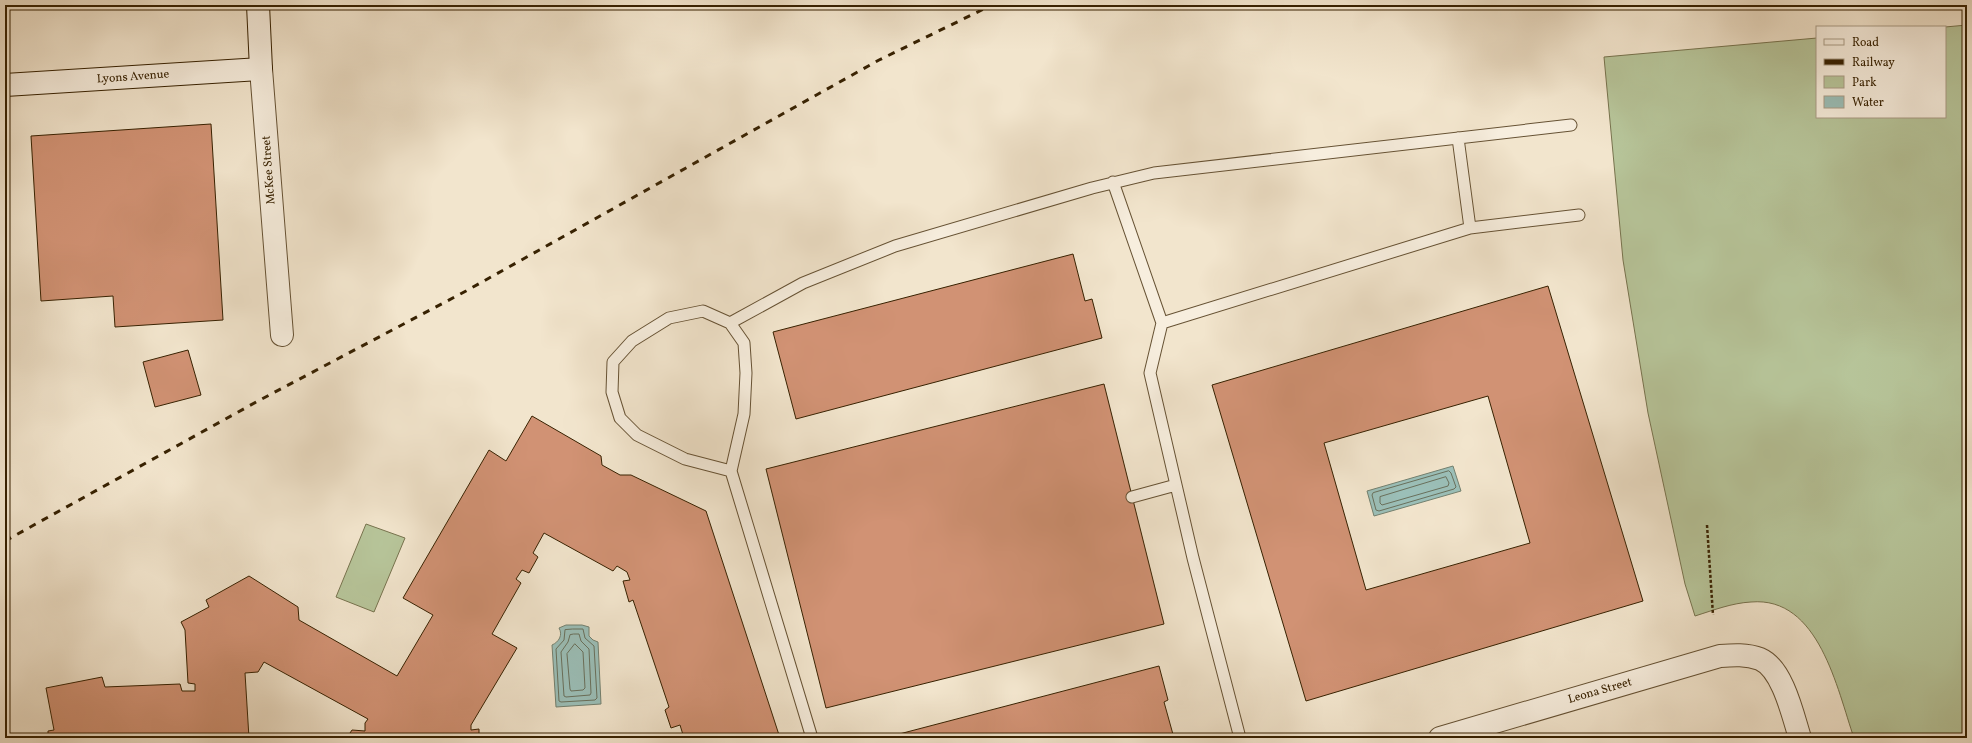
<svg xmlns="http://www.w3.org/2000/svg" width="1972" height="743" font-family="Vollkorn,serif">
  <rect width="100%" height="100%" fill="#f2e5cd"/>
  <filter id="stains"><feTurbulence type="fractalNoise" baseFrequency=".005" numOctaves="4"/><feColorMatrix values="0 0 0 0 .2 0 0 0 0 .09 0 0 0 0 .02 0 0 0 .5 -.17"/></filter>
  <radialGradient id="worn" r=".72"><stop offset=".6" stop-color="#630" stop-opacity="0"/><stop offset="1" stop-color="#630" stop-opacity=".3"/></radialGradient>
  <!-- green -->
  <path fill="#b7c59a" stroke="#77734e" d="M 1967,25 L 1967,738 L 1854,738 C 1837,689 1819,596 1751,602 C 1732,603 1714,610 1695,616 L 1685,584 L 1648,413 L 1623,260 L 1604,57 L 1817,38 L 1817,117 L 1945,117 L 1945,27 Z
    M 366,524 L 405,538 L 374,612 L 336,597 Z"/>
  <!-- water -->
  <path fill="#9bbfb8" stroke="#73806f" d="M 1453,466 L 1461,491 L 1374,516 L 1367,491 Z
    M 566,625 L 582,625 L 589,627 L 589,636 L 593,640 L 598,642 L 601,704 L 556,707 L 552,645 C 559,642 563,635 559,628 Z"/>
  <g fill="none" stroke-linecap="round" stroke-linejoin="round">
    <!-- shore -->
    <path stroke="#69705c" stroke-width="1" d="M 1449,471 L 1451,473 L 1456,487 L 1454,489 L 1379,511 L 1376,510 L 1372,495 L 1373,493 Z
      M 1446,477 L 1449,483 L 1448,486 L 1382,505 L 1380,503 L 1380,497 Z
      M 573,629 L 583,629 L 585,638 L 594,646 L 597,698 L 595,700 L 561,702 L 559,701 L 556,649 L 564,640 L 565,630 Z
      M 574,634 L 579,634 L 581,641 L 589,649 L 591,693 L 590,695 L 566,697 L 564,696 L 561,652 L 568,642 L 570,635 Z
      M 575,644 L 583,652 L 585,688 L 583,690 L 571,691 L 570,689 L 567,654 Z"/>
  </g>
  <!-- building -->
  <path fill="#d19274" stroke="#372101" fill-rule="evenodd" d="M 211,124 L 223,320 L 115,327 L 113,296 L 41,301 L 31,136 Z
    M 1073,254 L 1085,301 L 1092,299 L 1102,338 L 796,419 L 773,332 Z
    M 1548,286 L 1643,601 L 1306,701 L 1212,385 ZM 1488,396 L 1530,543 L 1366,590 L 1324,443 Z
    M 188,350 L 201,395 L 155,407 L 143,362 Z
    M 1104,384 L 1164,624 L 826,708 L 766,469 Z
    M 532,416 L 601,456 L 602,465 L 620,475 L 631,475 L 706,511 L 780,738 L 684,738 L 680,725 L 671,728 L 665,710 L 669,707 L 633,600 L 629,602 L 623,581 L 630,580 L 627,572 L 617,566 L 613,571 L 544,533 L 533,553 L 538,557 L 529,573 L 522,570 L 516,579 L 521,583 L 492,634 L 517,648 L 471,725 L 471,730 L 479,729 L 479,738 L 311,738 L 348,736 L 352,730 L 365,731 L 365,723 L 368,719 L 264,662 L 258,672 L 245,673 L 249,738 L 48,738 L 48,731 L 54,730 L 46,688 L 102,677 L 105,687 L 180,684 L 182,691 L 195,691 L 195,684 L 188,683 L 185,630 L 181,622 L 209,607 L 206,600 L 249,576 L 298,607 L 299,620 L 397,676 L 433,615 L 403,598 L 489,450 L 506,461 Z
    M 1159,666 L 1168,700 L 1164,702 L 1174,738 L 884,738 Z
    M 667,734 L 668,738 L 657,738 Z"/>
  <g fill="none" stroke-linecap="round" stroke-linejoin="round">
    <defs>
      <path id="lane" d="M 1458,138 L 1470,228
        M 1113,182 L 1162,323
        M 730,323 L 803,283 L 895,246 L 1092,188 L 1154,173 L 1571,125
        M 731,471 L 685,459 L 637,435 L 620,418 L 612,392 L 613,362 L 632,341 L 669,318 L 703,311 L 730,323 L 744,343 L 746,373 L 744,414 L 731,471 L 812,738
        M 1132,497 L 1176,485
        M 1240,738 L 1193,558 L 1150,373 L 1162,323 L 1470,228 L 1579,215"/>
      <path id="street" d="M 261,69 L 282,335
        M 1440,738 L 1720,656 C 1733,655 1747,654 1760,659 C 1783,669 1793,716 1800,738"/>
      <path id="secondary" d="M 5,85 L 261,69 L 258,5"/>
    </defs>
    <!-- lane casing -->
    <use href="#lane" stroke="#665234" stroke-width="13"/>
    <!-- street casing -->
    <use href="#street" stroke="#665234" stroke-width="24"/>
    <!-- secondary casing -->
    <use href="#secondary" stroke="#372101" stroke-width="24"/>
    <!-- path -->
    <path stroke="#372101" stroke-width="2.5" stroke-dasharray="3 2" stroke-linecap="butt" d="M 1707,525 L 1713,615"/>
    <!-- lane -->
    <use href="#lane" stroke="#f7eede" stroke-width="11"/>
    <!-- street -->
    <use href="#street" stroke="#f7eede" stroke-width="22"/>
    <!-- secondary -->
    <use href="#secondary" stroke="#f7eede" stroke-width="22"/>
    <!-- rail -->
    <path stroke="#372101" stroke-width="3" stroke-dasharray="7 7" stroke-linecap="butt" d="M 5,541 L 258,401 L 466,291 L 879,60 L 992,5"/>
  </g>
  <g text-anchor="middle" dominant-baseline="central" stroke-width="3" stroke-linejoin="round" paint-order="stroke">
    <!-- street labels -->
    <g font-size="12" fill="#372101" stroke="#f7eede">
      <text transform="translate(133 77) rotate(-4)">Lyons Avenue</text>
      <text transform="translate(269 170) rotate(-94)">McKee Street</text>
      <text transform="translate(1600 691) rotate(-16)">Leona Street</text>
    </g>
  </g>
  <!-- margin -->
  <rect width="1972" height="743" fill="none" stroke="#f2e5cd" stroke-width="20"/>
  <rect x="6" y="6" width="1960" height="731" fill="none" stroke="#372101" stroke-width="2"/>
  <rect x="10" y="10" width="1952" height="723" fill="none" stroke="#372101"/>
  <!-- legend -->
  <rect x="1816" y="26" width="130" height="92" fill="#f7eede" stroke="#aa9c86"/>
  <rect x="1824" y="39" width="20" height="6" fill="#f7eede" stroke="#aa9c86"/>
  <text x="1852" y="46" font-size="12" fill="#372101">Road</text>
  <rect x="1824" y="59" width="20" height="6" fill="#372101" stroke="#aa9c86"/>
  <text x="1852" y="66" font-size="12" fill="#372101">Railway</text>
  <rect x="1824" y="76" width="20" height="12" fill="#b7c59a" stroke="#aa9c86"/>
  <text x="1852" y="86" font-size="12" fill="#372101">Park</text>
  <rect x="1824" y="96" width="20" height="12" fill="#9bbfb8" stroke="#aa9c86"/>
  <text x="1852" y="106" font-size="12" fill="#372101">Water</text>
  <rect width="100%" height="100%" filter="url(#stains)"/>
  <rect width="100%" height="100%" fill="url(#worn)"/>
</svg>
